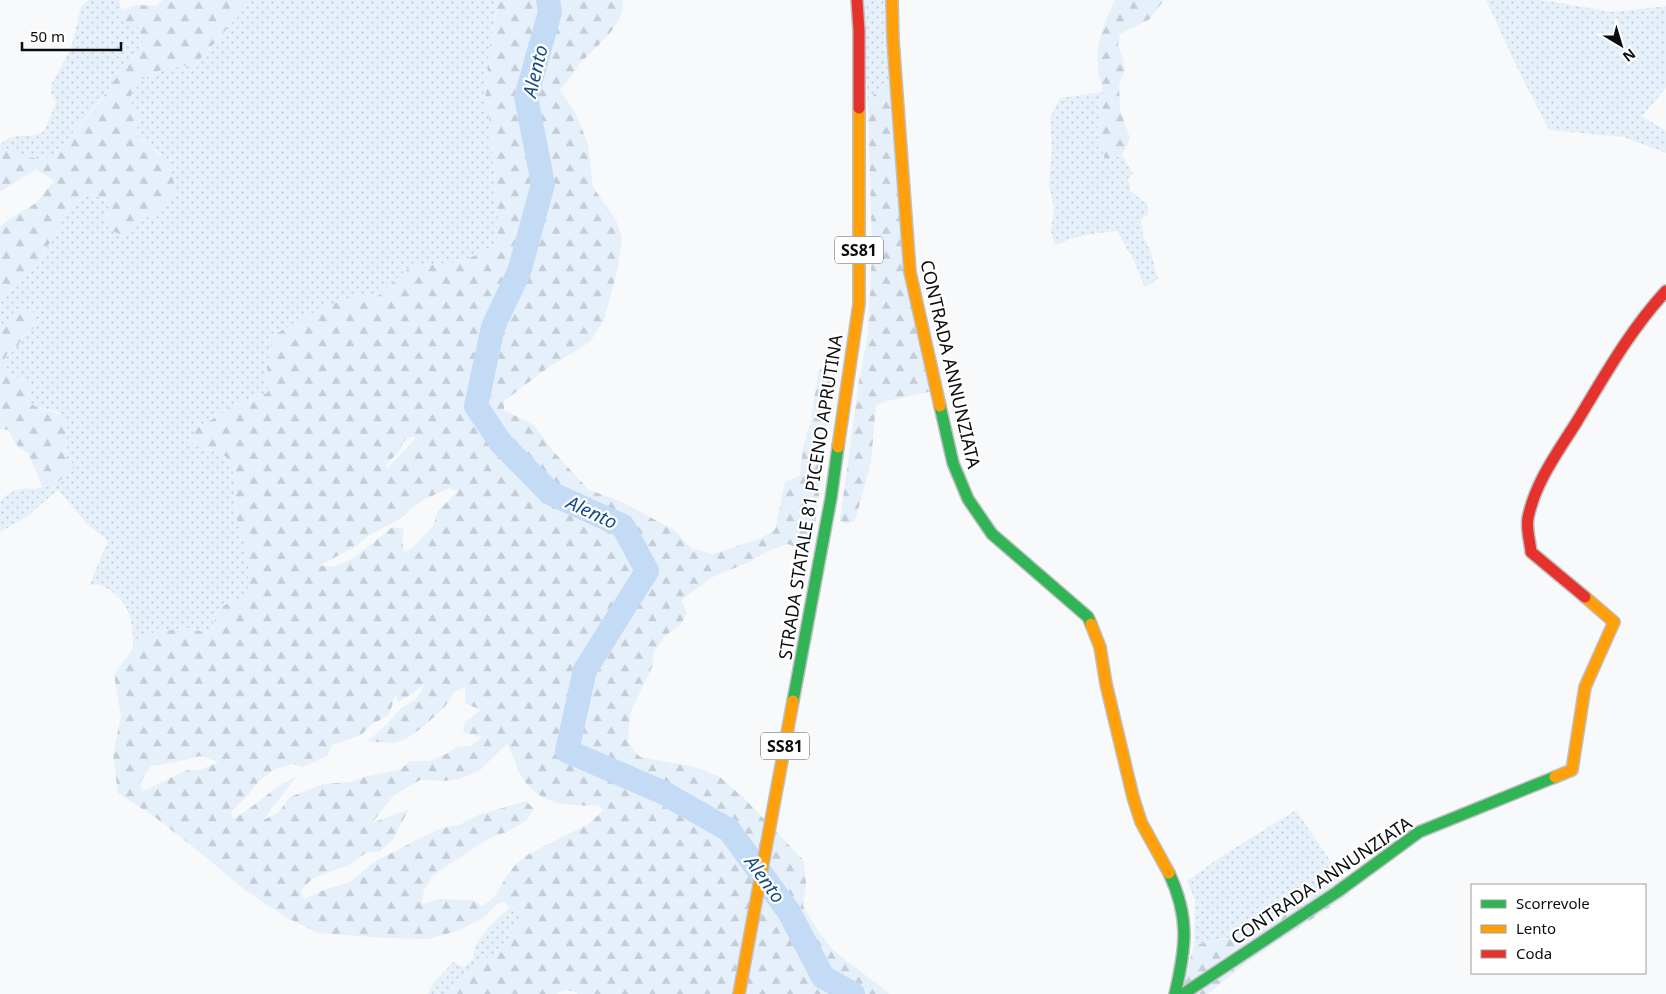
<svg xmlns="http://www.w3.org/2000/svg" width="1666" height="994" font-family="'Noto Sans',sans-serif">
  <defs>
    <pattern id="grass-dots" width="8" height="8" patternUnits="userSpaceOnUse" patternTransform="scale(1.25)"><rect width="8" height="8" fill="#e6f0fb"/><path d="M2 2h.1M6 6h.1" fill="none" stroke="#c4cdd6" stroke-width="1.8" stroke-linecap="round"/></pattern>
    <pattern id="forest-firs" width="22" height="20" patternUnits="userSpaceOnUse" patternTransform="scale(1.25)"><rect width="22" height="20" fill="#e6f0fb"/><path d="M5 1l3.5 6h-7zM16 11l3.5 6h-7z" fill="#c4cdd6"/></pattern>
  </defs>
  <rect width="100%" height="100%" fill="#f8f9fb"/>
  <!-- grass -->
  <path fill="url(#grass-dots)" d="M 88,0 L 119,0 L 125,24 L 139,27 L 143,41 L 135,57 L 57,152 L 43,160 L 16,154 L 0,145 C 16,128 29,142 44,131 L 56,103 L 51,92 L 52,83 L 71,49 L 81,7 Z
    M 252,0 L 494,0 L 497,10 L 490,44 L 485,101 L 490,122 L 498,217 L 497,244 L 476,255 L 460,262 L 410,267 L 377,297 L 361,296 L 324,308 L 267,372 L 268,392 L 254,399 L 233,405 L 218,416 L 196,428 L 190,442 L 225,456 L 233,466 L 237,520 L 244,539 L 248,566 L 248,594 L 221,607 L 209,633 L 185,628 L 152,633 L 133,648 C 134,627 130,603 111,591 C 108,589 104,586 101,585 C 97,584 92,585 89,586 L 108,541 L 87,524 L 58,490 L 25,518 L 0,532 L 0,501 C 6,495 13,490 22,489 C 29,488 34,491 42,487 L 41,483 L 47,487 L 73,464 L 64,456 L 67,446 L 67,426 L 59,412 L 34,406 L 27,401 L 30,393 L 23,381 L 12,374 L 3,363 C 8,350 12,354 18,345 C 23,338 24,335 32,330 L 8,322 L 0,330 L 0,302 L 21,277 L 36,268 L 66,213 L 87,194 L 101,197 L 110,207 L 107,217 L 134,229 L 142,220 L 164,207 L 161,154 L 136,136 L 139,115 L 132,106 L 131,95 L 141,80 L 165,68 L 195,65 Z
    M 862,0 L 887,0 L 890,87 L 868,107 Z
    M 1486,0 L 1541,0 L 1613,12 L 1666,6 L 1666,88 L 1642,116 L 1666,131 L 1666,153 L 1623,137 L 1549,130 L 1516,65 Z
    M 1103,92 L 1100,121 L 1097,130 L 1106,160 L 1122,155 L 1133,174 L 1128,179 L 1131,192 L 1147,203 L 1148,214 L 1141,220 L 1143,235 L 1151,253 L 1158,279 L 1145,287 L 1134,261 L 1117,231 C 1097,233 1074,235 1055,246 L 1051,231 L 1054,208 L 1049,185 L 1052,149 L 1050,118 L 1060,98 Z
    M 1296,810 L 1329,859 L 1332,871 L 1328,884 L 1318,894 L 1296,910 L 1270,915 L 1253,925 L 1251,936 L 1245,941 L 1227,938 L 1194,945 L 1195,900 L 1187,881 L 1219,858 Z
    M 509,908 L 517,909 L 520,920 L 506,942 L 497,952 L 479,963 L 467,975 L 454,985 L 446,994 L 428,994 L 432,985 L 453,962 L 464,967 L 473,959 L 475,946 L 487,929 Z"/>
  <!-- forest -->
  <path fill="url(#forest-firs)" fill-rule="evenodd" d="M 163,0 L 252,0 L 195,65 L 165,68 L 141,80 L 131,95 L 132,106 L 139,115 L 136,136 C 161,155 171,160 176,193 L 164,207 L 142,220 L 134,229 L 123,235 L 109,230 L 107,217 L 110,206 L 101,197 L 87,194 L 66,213 L 36,268 L 21,277 L 0,302 L 0,227 L 9,219 L 36,203 L 54,181 L 36,169 L 0,192 L 0,145 L 16,154 L 43,160 L 57,152 L 102,99 L 112,83 L 135,57 L 143,41 L 139,28 L 125,24 L 122,10 L 137,5 L 156,6 Z
    M 494,0 L 623,0 C 626,25 594,48 579,65 C 573,73 567,82 560,90 L 575,112 L 588,144 L 593,187 L 616,220 L 622,238 L 618,267 L 604,320 L 590,342 L 549,367 L 504,401 L 504,410 L 534,425 L 552,450 L 589,490 L 620,501 L 674,530 L 692,549 L 713,554 L 761,538 L 775,530 L 785,482 L 800,475 L 803,447 L 811,421 L 818,373 L 833,350 L 820,489 L 813,537 L 800,549 L 788,544 L 768,551 L 747,563 L 713,577 L 681,600 L 687,613 L 680,626 L 666,635 L 654,651 L 652,667 L 630,714 L 628,743 L 640,757 L 695,767 L 720,777 L 745,799 L 804,861 L 806,883 L 803,906 C 813,922 823,941 837,953 C 854,968 873,979 889,994 L 578,994 C 570,990 564,988 557,994 L 446,994 L 454,985 L 467,975 L 479,963 L 497,952 L 506,942 L 520,920 L 516,909 L 509,908 L 506,903 L 500,902 L 483,918 L 458,931 L 428,939 L 385,938 L 319,933 L 287,918 L 245,890 L 201,853 L 156,818 L 118,793 L 113,755 L 121,715 L 114,675 L 133,648 L 152,633 L 185,628 L 209,633 L 221,607 L 248,594 L 248,566 L 244,539 L 237,520 L 233,466 L 225,456 L 190,442 L 196,428 L 218,416 L 233,405 L 254,399 L 268,392 L 267,372 L 272,337 C 294,322 335,299 361,296 C 367,296 372,296 377,297 L 410,267 L 460,262 L 476,255 L 497,244 L 498,217 L 490,122 L 485,101 L 490,44 L 497,11 ZM 411,437 L 417,437 L 387,469 L 386,465 L 401,449 L 403,442 ZM 449,488 L 458,491 L 438,511 L 433,526 L 412,548 L 404,552 L 402,540 L 404,529 L 393,527 C 378,537 352,563 335,566 C 331,567 324,566 320,565 L 355,547 L 368,536 L 400,519 L 419,502 ZM 425,684 L 415,700 L 401,708 L 389,722 L 368,741 C 378,742 394,745 403,740 C 416,734 436,716 446,705 C 455,694 449,694 465,687 L 465,703 L 481,710 L 465,722 L 463,732 L 482,737 L 471,746 L 456,747 L 446,754 L 430,761 L 410,761 L 400,770 L 367,776 L 350,782 L 323,784 L 290,797 L 278,813 L 263,820 L 297,776 L 276,788 L 250,808 L 233,819 L 231,812 L 248,795 L 259,781 L 275,769 L 292,764 L 303,767 L 327,756 L 332,745 L 361,735 L 371,725 L 389,715 L 396,693 L 398,702 L 409,696 ZM 507,744 C 513,755 516,766 522,777 C 537,804 570,807 598,805 L 603,810 L 590,823 L 529,854 L 516,864 L 506,877 L 496,895 L 483,906 L 472,900 L 439,899 L 422,904 L 424,890 L 433,875 L 491,837 L 507,832 L 527,820 L 534,809 L 526,801 L 478,815 L 459,825 L 442,828 L 426,835 L 374,862 L 350,882 L 324,890 L 304,899 L 301,890 L 313,878 L 347,866 L 367,852 L 379,852 L 393,839 L 409,809 L 372,823 L 393,796 L 420,780 L 443,781 L 460,779 L 480,770 ZM 200,756 L 219,762 L 200,770 L 187,770 L 143,791 L 140,783 L 151,766 L 180,761 Z
    M 1115,0 L 1164,0 L 1150,19 L 1120,34 L 1118,46 L 1123,58 L 1125,70 L 1119,85 L 1120,109 L 1130,138 L 1122,155 L 1105,160 L 1097,130 L 1100,121 L 1103,92 L 1098,71 L 1098,46 L 1105,22 Z
    M 880,87 L 890,87 L 933,391 L 887,401 L 876,405 L 871,462 L 855,521 L 847,524 L 840,521 L 859,381 L 868,334 L 872,249 L 868,107 L 873,96 Z
    M 25,308 L 33,312 L 38,321 L 32,330 L 23,336 L 18,346 L 7,354 L 3,363 L 12,374 L 30,387 L 27,401 C 38,411 54,409 66,418 L 67,446 L 64,456 L 73,464 L 74,467 L 58,482 L 47,487 L 41,483 L 28,453 C 17,448 13,441 9,430 L 0,429 L 0,330 L 16,311 Z
    M 1329,859 L 1344,880 L 1350,894 L 1246,963 L 1208,994 L 1181,994 L 1194,945 L 1236,937 L 1245,940 L 1251,936 C 1253,929 1253,923 1260,919 C 1269,913 1283,914 1293,911 C 1299,909 1304,904 1309,900 C 1326,888 1334,880 1329,859 Z"/>
  <g fill="none" stroke-linecap="round" stroke-linejoin="round">
    <!-- river -->
    <path stroke="#c4dbf5" stroke-width="24" d="M 548,0 L 550,12 L 526,97 L 543,184 L 519,272 L 493,327 L 476,406 L 501,443 L 550,493 L 623,526 L 647,571 L 585,670 L 567,751 L 662,792 L 729,830 L 789,912 L 823,977 L 853,994"/>
    <defs>
      <path id="fast" d="M 940,406 L 953,463 L 968,499 L 992,534 L 1088,617 L 1091,624
        M 793,701 L 831,498 L 838,447
        M 1169,873 C 1190,918 1186,947 1175,994
        M 1183,994 L 1337,892 L 1419,832 L 1555,777"/>
      <path id="slow" d="M 892,0 L 893,40 L 910,272 L 940,406
        M 838,447 L 859,304 L 859,108
        M 1091,624 L 1100,647 L 1106,684 L 1133,797 L 1141,822 L 1169,873
        M 1555,777 L 1572,770 L 1585,687 L 1614,622 L 1585,597
        M 739,994 L 793,701"/>
      <path id="jam" d="M 857,0 L 859,31 L 859,108
        M 1585,597 L 1531,552 C 1530,541 1526,529 1528,518 C 1535,483 1557,453 1576,423 C 1604,377 1629,331 1666,291"/>
    </defs>
    <!-- fast casing -->
    <use href="#fast" stroke="#bfc0c1" stroke-width="14"/>
    <!-- slow casing -->
    <use href="#slow" stroke="#bfc0c1" stroke-width="14"/>
    <!-- jam casing -->
    <use href="#jam" stroke="#bfc0c1" stroke-width="14"/>
    <!-- fast -->
    <use href="#fast" stroke="#30b455" stroke-width="11"/>
    <!-- slow -->
    <use href="#slow" stroke="#ff9f0a" stroke-width="11"/>
    <!-- jam -->
    <use href="#jam" stroke="#e5322d" stroke-width="11"/>
  </g>
  <g text-anchor="middle" dominant-baseline="central" stroke-width="4.5" stroke-linejoin="round" paint-order="stroke">
    <!-- shield labels -->
    <g fill="#fff" stroke="#545556" stroke-width="1">
      <rect x="835" y="236.5" width="48" height="27" rx="4"/>
      <rect x="761" y="732.5" width="48" height="27" rx="4"/>
    </g>
    <g font-size="16" font-weight="bold" fill="#0b0c0d">
      <text x="859" y="250">SS81</text>
      <text x="785" y="746">SS81</text>
    </g>
    <!-- street labels -->
    <g font-size="18" fill="#0b0c0d" stroke="#fff">
      <text transform="translate(951 364) rotate(77)">CONTRADA ANNUNZIATA</text>
      <text transform="translate(810 497) rotate(-81)">STRADA STATALE 81 PICENO APRUTINA</text>
      <text transform="translate(1321 880) rotate(-34)">CONTRADA ANNUNZIATA</text>
    </g>
    <!-- water labels -->
    <g font-size="19" font-style="italic" fill="#174e85" stroke="#fff">
      <text transform="translate(535 71) rotate(-77)">Alento</text>
      <text transform="translate(592 512) rotate(25)">Alento</text>
      <text transform="translate(765 879) rotate(54)">Alento</text>
    </g>
  </g>
  <!-- legend -->
  <rect x="1471" y="884" width="175" height="90" fill="#ffffff" stroke="#9d9e9e"/>
  <rect x="1481" y="900" width="25" height="8" fill="#30b455" stroke="#9d9e9e"/>
  <text x="1516" y="909" font-size="15" fill="#0b0c0d">Scorrevole</text>
  <rect x="1481" y="925" width="25" height="8" fill="#ff9f0a" stroke="#9d9e9e"/>
  <text x="1516" y="934" font-size="15" fill="#0b0c0d">Lento</text>
  <rect x="1481" y="950" width="25" height="8" fill="#e5322d" stroke="#9d9e9e"/>
  <text x="1516" y="959" font-size="15" fill="#0b0c0d">Coda</text>
  <!-- north arrow -->
  <g transform="translate(1621 45) rotate(142)" stroke="#ffffff" stroke-width="4" paint-order="stroke">
  <path d="M0-4L9 19L0 12L-9 19Z" fill="#0b0c0d"/>
  <text y="-8" font-size="14" font-weight="bold" text-anchor="middle" fill="#0b0c0d">N</text>
  </g>
  <!-- scale -->
  <path d="M22 42v8h99v-8" fill="none" stroke="#0b0c0d" stroke-width="2.5"/>
  <text x="30" y="42" font-size="15" fill="#0b0c0d" stroke="#ffffff" stroke-width="4" paint-order="stroke">50 m</text>
</svg>
